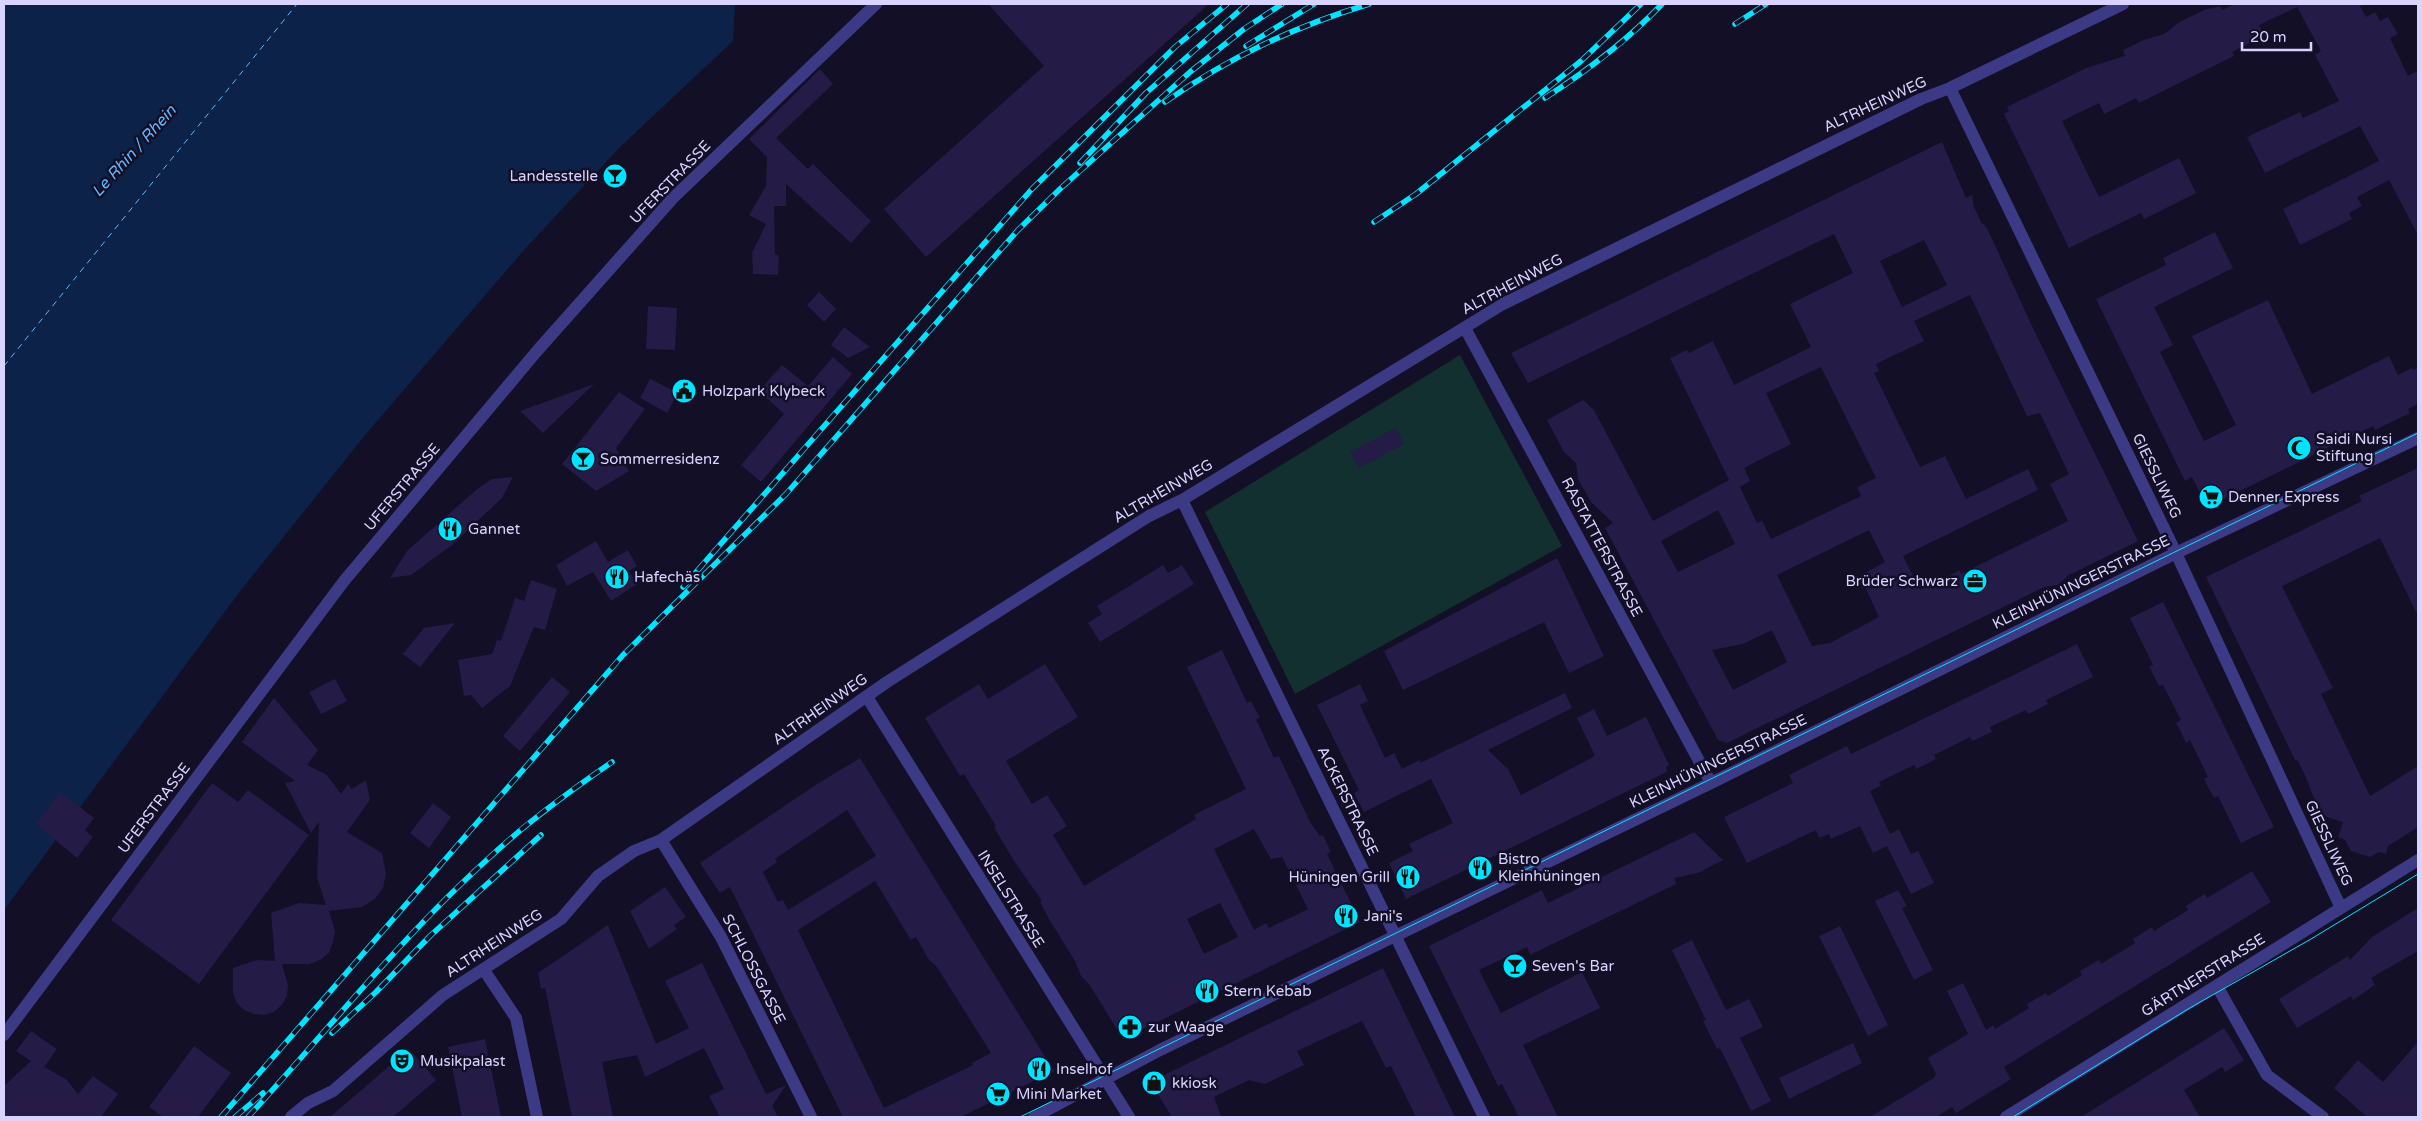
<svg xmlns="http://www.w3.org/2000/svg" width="2422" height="1121" font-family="'Varela Round',sans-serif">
  <rect width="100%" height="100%" fill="#130f26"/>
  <!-- green -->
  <path fill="#12302f" d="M 1460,355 L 1562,546 L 1295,694 L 1205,512 Z"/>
  <!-- water -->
  <path fill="#0c2248" d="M 4,4 L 735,4 L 733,41 L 619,148 L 524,250 L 366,434 L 241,590 L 4,910 Z"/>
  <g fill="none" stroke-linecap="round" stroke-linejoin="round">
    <!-- ferry -->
    <path stroke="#62b6ff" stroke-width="1" stroke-dasharray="6 5" stroke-linecap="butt" d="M 4,366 L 297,4"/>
  </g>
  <!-- building -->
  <path fill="#241b47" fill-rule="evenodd" d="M 988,4 L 1209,4 L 926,257 L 884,209 L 1044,66 Z
    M 2235,4 L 2359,4 L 2366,17 L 2375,12 L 2380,21 L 2388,17 L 2398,34 L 2390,38 L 2408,76 L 2418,71 L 2418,235 L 2389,180 L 2357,197 L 2362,206 L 2349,213 L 2352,219 L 2300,245 L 2283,209 L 2379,161 L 2360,126 L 2265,173 L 2247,137 L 2300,112 L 2303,118 L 2339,101 L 2315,55 L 2321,51 L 2297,7 L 2259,25 L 2264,36 L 2232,52 L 2234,56 L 2139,103 L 2136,98 L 2104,114 L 2099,103 L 2062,121 L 2099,197 L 2179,158 L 2196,193 L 2144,219 L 2141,213 L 2069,248 L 2004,114 L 2009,111 L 2007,107 L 2086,68 L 2125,56 L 2123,50 L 2144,40 L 2164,34 L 2178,23 L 2204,10 L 2220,6 L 2222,10 Z
    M 820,69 L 833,84 L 776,138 L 808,169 L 813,164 L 871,221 L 851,243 L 786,184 L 786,206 L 774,206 L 775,254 L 779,256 L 778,275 L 753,274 L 752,253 L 766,224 L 749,215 L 766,186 L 767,157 L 749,139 Z
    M 1942,142 L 1966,198 L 1972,195 L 1974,207 L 1981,222 L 1987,228 L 2032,326 L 2138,541 L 2069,575 L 2058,585 L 2044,587 L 1727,743 L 1718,740 L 1605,528 L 1613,523 L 1591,502 L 1578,479 L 1576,463 L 1564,452 L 1547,420 L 1583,400 L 1594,410 L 1653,521 L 1729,480 L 1670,358 L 1687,350 L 1689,353 L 1713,341 L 1734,385 L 1811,347 L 1790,304 L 1853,273 L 1834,234 L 1528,383 L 1511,353 ZM 1924,240 L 1947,285 L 1902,307 L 1880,261 ZM 1970,295 L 2027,416 L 2040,413 L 2069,474 L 2050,484 L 2068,521 L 1961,574 L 1960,570 L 1920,590 L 1903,556 L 2038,490 L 2028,469 L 1966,499 L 1945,456 L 1920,467 L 1874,373 L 1879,371 L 1876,364 L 1924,341 L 1914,321 ZM 1821,367 L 1876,478 L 1857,487 L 1861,496 L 1771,539 L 1762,521 L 1757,523 L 1740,487 L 1750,481 L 1744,468 L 1791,444 L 1766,393 ZM 1718,510 L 1735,544 L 1678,572 L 1661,541 ZM 1869,530 L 1885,562 L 1860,576 L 1879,617 L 1830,643 L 1812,646 L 1777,575 ZM 1772,630 L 1787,662 L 1733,690 L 1712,650 L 1743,644 Z
    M 2215,232 L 2233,268 L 2154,307 L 2173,345 L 2160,352 L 2204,441 L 2236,425 L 2192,336 L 2268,300 L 2312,394 L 2389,356 L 2398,375 L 2412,368 L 2413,370 L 2418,368 L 2418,404 L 2408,409 L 2410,413 L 2375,430 L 2373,426 L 2207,507 L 2192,477 L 2185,481 L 2096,299 L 2166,265 L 2163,258 Z
    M 819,292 L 836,309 L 824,322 L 807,305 Z
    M 648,306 L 677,308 L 675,350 L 646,349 Z
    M 844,327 L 870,347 L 848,358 L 831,345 Z
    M 833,357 L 852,374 L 761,482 L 741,465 L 784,414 L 759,391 L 782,365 L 808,386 Z
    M 650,379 L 678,393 L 667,413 L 640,398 Z
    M 594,384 L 543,433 L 520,411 L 556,398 Z
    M 619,392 L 645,409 L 616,448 L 629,471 L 596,491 L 562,464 Z
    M 1396,428 L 1404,444 L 1359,468 L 1350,452 Z
    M 2418,468 L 2418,616 L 2380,538 L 2282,586 L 2333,688 L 2321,694 L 2370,796 L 2418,766 L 2418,827 L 2388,846 L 2386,854 L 2379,852 L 2370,857 L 2351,851 L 2345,840 L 2338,837 L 2343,822 L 2324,816 L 2318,808 L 2304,773 L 2298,761 L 2295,760 L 2206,577 L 2362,501 L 2359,496 Z
    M 513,477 L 502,498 L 452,545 L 411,575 L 390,578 L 407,551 L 476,490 L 492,479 Z
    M 596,541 L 608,562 L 628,550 L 637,566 L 629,571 L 637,584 L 611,601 L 593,572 L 567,586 L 556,565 Z
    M 1557,558 L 1604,656 L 1569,673 L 1544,622 L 1403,690 L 1384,651 Z
    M 1163,565 L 1168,573 L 1182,565 L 1194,584 L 1100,642 L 1088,623 L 1102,614 L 1097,606 Z
    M 531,580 L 557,589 L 545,630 L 534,627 L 510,686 L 482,708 L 471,695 L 464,696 L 458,660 L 492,654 L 497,640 L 501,641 L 515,598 L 524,601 Z
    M 2163,602 L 2274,827 L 2241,843 L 2218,796 L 2214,798 L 2209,789 L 2204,779 L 2208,777 L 2190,740 L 2186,743 L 2181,732 L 2176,723 L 2181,720 L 2163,685 L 2159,686 L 2149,666 L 2153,665 L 2130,618 Z
    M 455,623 L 420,667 L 403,654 L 424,628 Z
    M 2077,644 L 2093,677 L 2046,700 L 2048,704 L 2028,714 L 2026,710 L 1990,727 L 1992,732 L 1972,741 L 1970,737 L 1934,755 L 1936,759 L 1916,769 L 1914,765 L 1879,782 L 1881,786 L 1870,791 L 1890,834 L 1899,829 L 1911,854 L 1918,851 L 1934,883 L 1911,894 L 1887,846 L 1873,853 L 1860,826 L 1831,839 L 1829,834 L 1819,838 L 1816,830 L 1747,863 L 1724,817 L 1793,783 L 1789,775 L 1847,746 L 1851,754 Z
    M 1222,650 L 1247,703 L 1251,701 L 1260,718 L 1256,719 L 1274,758 L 1279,756 L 1310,822 L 1320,836 L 1323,835 L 1331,852 L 1327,854 L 1360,922 L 1123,1039 L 1089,984 L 1081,976 L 1075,961 L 1049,919 L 1040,902 L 1042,901 L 1014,861 L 994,827 L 996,826 L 964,774 L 960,776 L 925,718 L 979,684 L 988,699 L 1045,664 L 1078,717 L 1006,761 L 1032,804 L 1047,795 L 1067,826 L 1053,835 L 1084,886 L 1196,819 L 1194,815 L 1246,789 L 1187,667 ZM 1254,829 L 1271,859 L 1282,857 L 1308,909 L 1269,928 L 1266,923 L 1254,930 L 1214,849 ZM 1220,903 L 1238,937 L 1204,954 L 1187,919 Z
    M 552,677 L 570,692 L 520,751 L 503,736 Z
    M 335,679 L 347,701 L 321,714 L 309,692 Z
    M 1360,684 L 1368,701 L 1360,705 L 1385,758 L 1394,753 L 1402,769 L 1420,760 L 1420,763 L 1565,693 L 1572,708 L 1488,750 L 1508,769 L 1521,795 L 1595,756 L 1577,718 L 1594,709 L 1607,736 L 1646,717 L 1669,765 L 1666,767 L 1667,772 L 1406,899 L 1389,863 L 1413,851 L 1409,844 L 1453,823 L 1431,779 L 1364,812 L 1354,793 L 1359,790 L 1317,705 Z
    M 274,698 L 318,750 L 307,765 L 327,775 L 341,794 L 348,784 L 352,789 L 366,780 L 370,800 L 347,832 L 382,853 L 386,874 L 383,888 L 375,899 L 362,907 L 329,911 L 335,931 L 333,942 L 329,953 L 320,960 L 309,964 L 282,964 L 288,985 L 287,996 L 282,1005 L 274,1012 L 264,1015 L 254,1014 L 244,1010 L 237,1003 L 233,993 L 233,968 L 257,960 L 275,961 L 271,913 L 299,903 L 326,905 L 317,878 L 319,822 L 311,833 L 285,783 L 295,781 L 242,742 Z
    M 860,758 L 1054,1071 L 961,1117 L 843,1117 L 730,887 L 720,893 L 700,863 L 814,786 ZM 847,810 L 876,856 L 788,910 L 783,900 L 778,902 L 763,872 L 777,862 L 775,859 ZM 875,881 L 911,940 L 916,937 L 929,960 L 937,967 L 991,1053 L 972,1063 L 973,1065 L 884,1108 L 798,930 Z
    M 212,783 L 238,802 L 248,790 L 309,835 L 199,984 L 111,920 Z
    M 60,792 L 94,818 L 85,830 L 93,837 L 77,858 L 36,824 Z
    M 433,803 L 451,817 L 429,848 L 410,833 Z
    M 1694,832 L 1723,860 L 1698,873 L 1674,878 L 1676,884 L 1530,955 L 1527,947 L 1479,970 L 1501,1013 L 1582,972 L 1600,1008 L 1523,1045 L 1558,1117 L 1519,1117 L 1502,1084 L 1498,1086 L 1429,946 L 1542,890 L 1548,903 Z
    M 2252,871 L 2271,902 L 2004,1067 L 2011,1079 L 1956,1113 L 1952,1107 L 1936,1117 L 1870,1117 L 1934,1078 L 1936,1074 L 1928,1058 L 1968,1034 L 1947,991 L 1963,983 L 1986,1030 L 1993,1025 L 1995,1029 L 2029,1008 L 2027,1004 L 2046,993 L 2048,996 L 2082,975 L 2080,971 L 2099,960 L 2101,964 L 2135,943 L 2133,939 L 2152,927 L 2154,931 L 2188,910 L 2186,906 L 2195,900 L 2205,894 L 2207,898 Z
    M 665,887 L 686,917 L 674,925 L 677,929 L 649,949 L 630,911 Z
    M 1898,890 L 1907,906 L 1902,908 L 1933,970 L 1914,980 L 1875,901 Z
    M 2418,908 L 2418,951 L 2371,978 L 2375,985 L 2353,1000 L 2351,996 L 2297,1028 L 2279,999 L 2348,956 L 2350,960 L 2372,937 Z
    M 608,925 L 656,1044 L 689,1028 L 665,981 L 702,963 L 766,1094 L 786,1085 L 772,1106 L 778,1117 L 720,1117 L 709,1096 L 724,1089 L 704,1048 L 645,1077 L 637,1055 L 602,1062 L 613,1117 L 572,1117 L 545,988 L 541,989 L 538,973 Z
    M 1840,926 L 1888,1025 L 1868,1036 L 1819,936 Z
    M 1692,940 L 1726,1010 L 1749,999 L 1763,1027 L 1740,1038 L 1771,1101 L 1751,1111 L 1720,1048 L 1717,1049 L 1703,1021 L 1706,1020 L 1672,950 Z
    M 1383,968 L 1455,1117 L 1416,1117 L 1391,1066 L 1386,1068 L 1362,1021 L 1297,1051 L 1304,1065 L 1265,1084 L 1249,1080 L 1214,1097 L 1221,1117 L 1172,1117 L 1150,1082 Z
    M 2224,1028 L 2244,1060 L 2225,1072 L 2222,1067 L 2184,1090 L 2200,1117 L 2081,1117 Z
    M 31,1031 L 57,1049 L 44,1067 L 66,1079 L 78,1094 L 93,1076 L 118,1094 L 101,1117 L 4,1117 L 4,1086 L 31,1061 L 16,1051 Z
    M 485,1039 L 501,1117 L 462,1117 L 448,1047 Z
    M 2418,1042 L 2418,1117 L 2367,1117 L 2334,1088 L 2358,1060 L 2383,1082 Z
    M 1853,1043 L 1862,1063 L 1789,1099 L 1779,1078 Z
    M 194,1046 L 231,1073 L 198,1117 L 163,1117 L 149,1107 Z
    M 409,1049 L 436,1080 L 393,1117 L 330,1117 Z"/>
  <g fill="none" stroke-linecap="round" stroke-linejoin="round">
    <!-- minor -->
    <path stroke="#3d3a85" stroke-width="12" d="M 1950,88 L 2176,553 L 2341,908
      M 1465,328 L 1711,783
      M 1182,500 L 1484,1117
      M 867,697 L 1129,1117
      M 661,840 L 721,937 L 811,1117
      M 484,970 L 516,1018 L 537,1117
      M 2217,986 L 2267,1075 L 2323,1117
      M 4,1035 L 344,581 L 537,351 L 673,198 L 876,4
      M 291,1117 L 308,1103 L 333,1091 L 443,995 L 561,919 L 598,876 L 634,851 L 661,840 L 887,682 L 1149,516 L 1182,500 L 1503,304 L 1921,99 L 1950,88 L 2123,4
      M 1034,1117 L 1160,1050 L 1711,783 L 2176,553 L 2418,438
      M 2006,1117 L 2418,860"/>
    <!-- tram -->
    <path stroke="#00e5ff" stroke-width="1" d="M 1020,1117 L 2418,433
      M 2013,1117 L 2188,1009 L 2311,939 L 2418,874"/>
    <defs>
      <path id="rail" d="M 1735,24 L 1766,4
        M 1246,46 L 1314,4
        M 1545,98 C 1588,70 1627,41 1662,4
        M 1165,102 C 1230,57 1293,27 1369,4
        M 1080,163 L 1146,93 L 1247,4
        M 1374,222 L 1416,194 L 1581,61 L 1641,4
        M 683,587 L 1031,190 L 1175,47 L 1227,4
        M 332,1033 L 376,992 L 430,936 L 541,835
        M 221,1117 L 623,655 L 786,494 L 1018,230 L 1061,188 L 1190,72 L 1244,29 L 1282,4
        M 235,1117 L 263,1093
        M 248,1117 C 328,1030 402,936 490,857 C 527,822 570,791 612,762"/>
    </defs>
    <!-- rail casing -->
    <use href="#rail" stroke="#00e5ff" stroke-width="5.5"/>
    <!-- rail -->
    <use href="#rail" stroke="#130f26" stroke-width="4" stroke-dasharray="11" stroke-linecap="butt"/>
  </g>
  <!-- icons -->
  <defs>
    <symbol id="bar-disc" viewBox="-11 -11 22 22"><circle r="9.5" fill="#00e5ff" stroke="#130f26"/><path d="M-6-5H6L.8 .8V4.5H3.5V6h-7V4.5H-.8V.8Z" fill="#111"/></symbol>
    <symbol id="civic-disc" viewBox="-11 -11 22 22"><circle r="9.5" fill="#00e5ff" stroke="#130f26"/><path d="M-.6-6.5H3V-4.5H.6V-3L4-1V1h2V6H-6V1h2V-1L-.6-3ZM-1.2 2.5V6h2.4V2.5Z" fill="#111"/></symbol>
    <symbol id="mosque-disc" viewBox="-11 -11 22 22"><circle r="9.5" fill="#00e5ff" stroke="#130f26"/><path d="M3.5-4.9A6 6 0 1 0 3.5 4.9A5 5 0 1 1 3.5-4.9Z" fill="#111"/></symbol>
    <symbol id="supermarket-disc" viewBox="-11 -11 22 22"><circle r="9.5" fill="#00e5ff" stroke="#130f26"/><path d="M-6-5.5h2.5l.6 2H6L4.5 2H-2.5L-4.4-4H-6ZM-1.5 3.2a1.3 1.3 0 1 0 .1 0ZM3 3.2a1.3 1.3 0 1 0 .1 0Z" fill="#111"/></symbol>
    <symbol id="restaurant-disc" viewBox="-11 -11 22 22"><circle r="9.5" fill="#00e5ff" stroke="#130f26"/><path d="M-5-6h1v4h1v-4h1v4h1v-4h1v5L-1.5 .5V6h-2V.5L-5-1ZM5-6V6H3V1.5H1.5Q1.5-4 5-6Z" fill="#111"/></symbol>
    <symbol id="office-disc" viewBox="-11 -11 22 22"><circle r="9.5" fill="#00e5ff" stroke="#130f26"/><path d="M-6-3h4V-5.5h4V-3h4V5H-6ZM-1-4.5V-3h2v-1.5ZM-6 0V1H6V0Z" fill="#111"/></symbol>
    <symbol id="pharmacy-disc" viewBox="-11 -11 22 22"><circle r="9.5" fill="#00e5ff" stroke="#130f26"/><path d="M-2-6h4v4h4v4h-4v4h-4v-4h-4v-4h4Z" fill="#111"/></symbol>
    <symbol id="theatre-disc" viewBox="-11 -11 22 22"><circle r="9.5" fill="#00e5ff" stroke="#130f26"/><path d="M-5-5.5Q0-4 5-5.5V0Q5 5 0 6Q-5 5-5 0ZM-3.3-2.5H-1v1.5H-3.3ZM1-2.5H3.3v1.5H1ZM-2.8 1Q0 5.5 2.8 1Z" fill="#111"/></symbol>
    <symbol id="shop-disc" viewBox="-11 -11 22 22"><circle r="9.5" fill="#00e5ff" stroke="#130f26"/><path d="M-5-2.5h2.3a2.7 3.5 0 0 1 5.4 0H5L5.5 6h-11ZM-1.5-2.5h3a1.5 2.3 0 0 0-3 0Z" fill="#111"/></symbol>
  </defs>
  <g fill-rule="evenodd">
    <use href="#bar-disc" x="601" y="162" width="28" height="28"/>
    <use href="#civic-disc" x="670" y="377" width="28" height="28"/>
    <use href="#mosque-disc" x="2285" y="434" width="28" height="28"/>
    <use href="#bar-disc" x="569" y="445" width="28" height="28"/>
    <use href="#supermarket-disc" x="2197" y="483" width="28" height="28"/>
    <use href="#restaurant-disc" x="436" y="515" width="28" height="28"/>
    <use href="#restaurant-disc" x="603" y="563" width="28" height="28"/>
    <use href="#office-disc" x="1961" y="567" width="28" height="28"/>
    <use href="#restaurant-disc" x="1466" y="854" width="28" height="28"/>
    <use href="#restaurant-disc" x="1394" y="863" width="28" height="28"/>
    <use href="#restaurant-disc" x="1332" y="902" width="28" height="28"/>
    <use href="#bar-disc" x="1501" y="952" width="28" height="28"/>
    <use href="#restaurant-disc" x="1193" y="977" width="28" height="28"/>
    <use href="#pharmacy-disc" x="1116" y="1013" width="28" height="28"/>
    <use href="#theatre-disc" x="388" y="1047" width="28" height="28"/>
    <use href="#restaurant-disc" x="1025" y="1055" width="28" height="28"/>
    <use href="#shop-disc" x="1140" y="1069" width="28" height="28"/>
    <use href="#supermarket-disc" x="984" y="1080" width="28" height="28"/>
  </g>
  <g text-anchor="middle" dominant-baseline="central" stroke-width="5" stroke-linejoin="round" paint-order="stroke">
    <!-- street labels -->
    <g font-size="15" fill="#d9d4ff" stroke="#130f26">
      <text transform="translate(1875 104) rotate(-25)">ALTRHEINWEG</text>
      <text transform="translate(670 182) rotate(-46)">UFERSTRASSE</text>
      <text transform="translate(1512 284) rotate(-28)">ALTRHEINWEG</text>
      <text transform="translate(2157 476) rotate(64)">GIESSLIWEG</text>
      <text transform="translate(402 487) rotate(-50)">UFERSTRASSE</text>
      <text transform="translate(1163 491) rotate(-30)">ALTRHEINWEG</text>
      <text transform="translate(1602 547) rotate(62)">RASTATTERSTRASSE</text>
      <text transform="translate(2081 582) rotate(-26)">KLEINHÜNINGERSTRASSE</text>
      <text transform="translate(820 709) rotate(-35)">ALTRHEINWEG</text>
      <text transform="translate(1718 761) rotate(-26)">KLEINHÜNINGERSTRASSE</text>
      <text transform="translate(1348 801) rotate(64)">ACKERSTRASSE</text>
      <text transform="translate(154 808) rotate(-53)">UFERSTRASSE</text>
      <text transform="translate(2329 843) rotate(65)">GIESSLIWEG</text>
      <text transform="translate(1011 899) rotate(58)">INSELSTRASSE</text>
      <text transform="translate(494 943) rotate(-33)">ALTRHEINWEG</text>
      <text transform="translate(754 969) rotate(63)">SCHLOSSGASSE</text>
      <text transform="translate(2203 975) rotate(-32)">GÄRTNERSTRASSE</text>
    </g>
    <!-- poi labels -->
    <g font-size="15" fill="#d9d4ff" stroke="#130f26" text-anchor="start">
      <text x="598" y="176" text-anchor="end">Landesstelle</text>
      <text x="702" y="391">Holzpark Klybeck</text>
      <text x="2316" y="439">Saidi Nursi<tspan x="2316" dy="17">Stiftung</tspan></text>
      <text x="600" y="459">Sommerresidenz</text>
      <text x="2228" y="497">Denner Express</text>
      <text x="468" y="529">Gannet</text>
      <text x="634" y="577">Hafechäs</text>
      <text x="1958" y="581" text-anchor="end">Brüder Schwarz</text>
      <text x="1498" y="859">Bistro<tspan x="1498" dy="17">Kleinhüningen</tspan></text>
      <text x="1390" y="877" text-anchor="end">Hüningen Grill</text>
      <text x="1364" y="916">Jani's</text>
      <text x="1532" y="966">Seven's Bar</text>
      <text x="1224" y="991">Stern Kebab</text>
      <text x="1148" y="1027">zur Waage</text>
      <text x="420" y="1061">Musikpalast</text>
      <text x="1056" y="1069">Inselhof</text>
      <text x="1172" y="1083">kkiosk</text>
      <text x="1016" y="1094">Mini Market</text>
    </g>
    <!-- water labels -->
    <g font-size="16" font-style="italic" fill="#62b6ff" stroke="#130f26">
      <text transform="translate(134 151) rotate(-48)">Le Rhin / Rhein</text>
    </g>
  </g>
  <!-- border -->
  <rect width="2422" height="1121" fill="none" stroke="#d9d4ff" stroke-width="10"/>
  <!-- scale -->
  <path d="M2242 42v8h69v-8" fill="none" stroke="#d9d4ff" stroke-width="2.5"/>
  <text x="2250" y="42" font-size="15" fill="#d9d4ff" stroke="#130f26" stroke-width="4" paint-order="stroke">20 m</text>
</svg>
